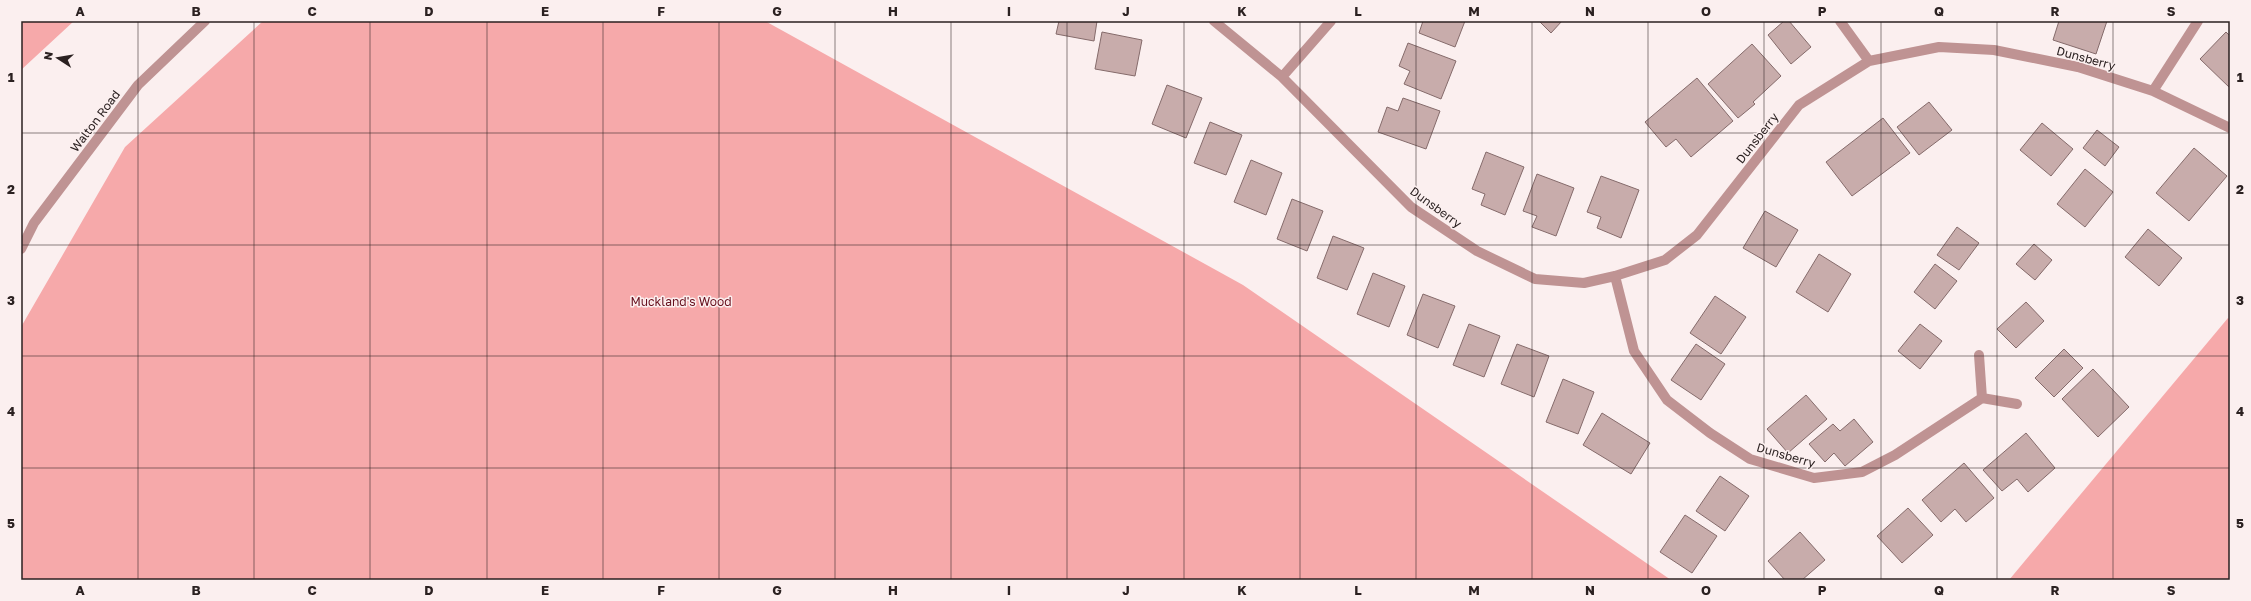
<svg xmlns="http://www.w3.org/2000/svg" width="2251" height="601" font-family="'Golos Text',sans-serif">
  <rect width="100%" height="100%" fill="#fbefef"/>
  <!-- green -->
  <path fill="#f6a9aa" d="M 21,21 L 74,21 L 21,70 Z
    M 263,21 L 765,21 L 1243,285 L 1671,580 L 21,580 L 21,327 L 125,147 Z
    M 2228,318 L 2230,320 L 2230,580 L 2009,580 Z"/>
  <!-- building -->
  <path fill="#c8acab" stroke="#856b6b" d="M 1059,21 L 1097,21 L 1094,41 L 1056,34 Z
    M 1423,21 L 1465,21 L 1455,47 L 1419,33 Z
    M 1539,21 L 1562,21 L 1551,33 Z
    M 1784,21 L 1789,21 L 1811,47 L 1791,64 L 1768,35 Z
    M 2059,21 L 2107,21 L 2096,54 L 2053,40 Z
    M 1102,32 L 1142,40 L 1135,76 L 1095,69 Z
    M 2226,32 L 2230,36 L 2230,88 L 2200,59 Z
    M 1408,43 L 1456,61 L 1441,99 L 1404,84 L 1410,71 L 1399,66 Z
    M 1752,44 L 1781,76 L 1753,102 L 1755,104 L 1738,118 L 1708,84 Z
    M 1697,78 L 1733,121 L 1691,157 L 1676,139 L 1666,147 L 1645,122 Z
    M 1167,85 L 1202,98 L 1186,138 L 1152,124 Z
    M 1403,98 L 1440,111 L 1426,149 L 1378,132 L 1387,107 L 1398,111 Z
    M 1929,102 L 1952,130 L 1919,155 L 1897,127 Z
    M 1883,118 L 1910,153 L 1852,196 L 1826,162 Z
    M 1210,122 L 1242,135 L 1226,175 L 1194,163 Z
    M 2042,123 L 2073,149 L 2051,176 L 2020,150 Z
    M 2097,130 L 2119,147 L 2105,166 L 2083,148 Z
    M 2194,148 L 2227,176 L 2189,221 L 2156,193 Z
    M 1486,152 L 1524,167 L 1505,215 L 1481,205 L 1485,194 L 1472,189 Z
    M 1251,160 L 1282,173 L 1266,215 L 1234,202 Z
    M 2085,169 L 2113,192 L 2085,227 L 2057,204 Z
    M 1537,174 L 1574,188 L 1556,236 L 1532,227 L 1537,216 L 1523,211 Z
    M 1601,176 L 1639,190 L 1621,238 L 1597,228 L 1601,217 L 1587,212 Z
    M 1292,199 L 1323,211 L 1307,251 L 1277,239 Z
    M 1765,211 L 1798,230 L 1776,267 L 1743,248 Z
    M 1957,227 L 1979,243 L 1959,270 L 1937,255 Z
    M 2148,229 L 2182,258 L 2159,286 L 2125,257 Z
    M 1333,236 L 1364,248 L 1347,290 L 1317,278 Z
    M 2034,244 L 2052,260 L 2035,280 L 2016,264 Z
    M 1819,254 L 1851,274 L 1828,312 L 1796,292 Z
    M 1935,264 L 1957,281 L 1935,309 L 1914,292 Z
    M 1373,273 L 1405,286 L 1389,327 L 1357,314 Z
    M 1423,294 L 1455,306 L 1438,348 L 1407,335 Z
    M 1715,296 L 1746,317 L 1721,354 L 1690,333 Z
    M 2026,302 L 2044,321 L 2016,348 L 1997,329 Z
    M 1469,324 L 1500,336 L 1484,377 L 1453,365 Z
    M 1920,324 L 1942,341 L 1920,369 L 1898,351 Z
    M 1517,344 L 1549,356 L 1534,397 L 1501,384 Z
    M 1696,344 L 1725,364 L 1701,400 L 1671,380 Z
    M 2064,349 L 2083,368 L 2054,397 L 2035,378 Z
    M 2093,369 L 2129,407 L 2098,437 L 2062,399 Z
    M 1563,379 L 1594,392 L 1578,434 L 1546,422 Z
    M 1806,395 L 1827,419 L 1788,453 L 1767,429 Z
    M 1602,413 L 1650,443 L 1631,474 L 1583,445 Z
    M 1854,419 L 1873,442 L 1845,466 L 1834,453 L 1825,462 L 1809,444 L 1833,424 L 1840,431 Z
    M 2026,433 L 2055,468 L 2028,492 L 2017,479 L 2002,491 L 1983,470 Z
    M 1964,463 L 1994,498 L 1966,522 L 1955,509 L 1941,522 L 1922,500 Z
    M 1720,476 L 1749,496 L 1725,531 L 1696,511 Z
    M 1908,508 L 1933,535 L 1902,563 L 1877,536 Z
    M 1685,515 L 1717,536 L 1692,573 L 1660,552 Z
    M 1800,532 L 1825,560 L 1802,580 L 1785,580 L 1768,561 Z"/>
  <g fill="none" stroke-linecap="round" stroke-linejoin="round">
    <!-- minor -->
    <path stroke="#bf9393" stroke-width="10" d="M 1214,21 L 1282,77 L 1411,207 L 1477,251 L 1535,279 L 1584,283 L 1615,276 L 1665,260 L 1697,235 L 1799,105 L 1869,61 L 1939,47 L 1994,50 L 2078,67 L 2153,91 L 2230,128
      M 1840,21 L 1869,61
      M 1282,77 L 1331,21
      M 2153,91 L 2198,21
      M 1615,276 L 1634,351 L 1667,400 L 1710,433 L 1750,459 L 1814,478 L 1862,472 L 1895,455 L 1982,398
      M 1979,355 L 1982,398 L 2017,404"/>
    <!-- tertiary -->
    <path stroke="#bf9393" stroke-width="10" d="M 21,249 L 34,223 L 138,85 L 205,21"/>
  </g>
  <!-- grid -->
  <path fill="none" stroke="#2b2121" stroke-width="1" stroke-opacity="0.55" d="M 138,21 L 138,580M 254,21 L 254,580M 370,21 L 370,580M 487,21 L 487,580M 603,21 L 603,580M 719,21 L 719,580M 835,21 L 835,580M 951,21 L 951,580M 1067,21 L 1067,580M 1184,21 L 1184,580M 1300,21 L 1300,580M 1416,21 L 1416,580M 1532,21 L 1532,580M 1648,21 L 1648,580M 1764,21 L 1764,580M 1881,21 L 1881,580M 1997,21 L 1997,580M 2113,21 L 2113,580M 21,133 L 2230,133M 21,245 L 2230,245M 21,356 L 2230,356M 21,468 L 2230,468"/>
  <g text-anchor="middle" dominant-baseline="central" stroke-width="3" stroke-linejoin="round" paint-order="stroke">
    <!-- street labels -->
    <g font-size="12" fill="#2b2121" stroke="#fbefef">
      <text transform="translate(2086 58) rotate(15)">Dunsberry</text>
      <text transform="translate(95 121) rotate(-53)">Walton Road</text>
      <text transform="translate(1757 138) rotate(-52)">Dunsberry</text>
      <text transform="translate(1436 207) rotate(36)">Dunsberry</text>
      <text transform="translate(1786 455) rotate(16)">Dunsberry</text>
    </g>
    <!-- park labels -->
    <g font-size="12" fill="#670f1d" stroke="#fbefef">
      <text x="681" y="301">Muckland's Wood</text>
    </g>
  </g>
  <!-- border -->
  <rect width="2251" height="601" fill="none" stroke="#fbefef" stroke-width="44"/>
  <!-- north arrow -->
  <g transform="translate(58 58) rotate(282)" stroke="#fbefef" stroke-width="3" paint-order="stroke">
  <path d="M0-3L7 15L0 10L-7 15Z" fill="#2b2121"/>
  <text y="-6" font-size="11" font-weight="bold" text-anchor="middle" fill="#2b2121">N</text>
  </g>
  <rect x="22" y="22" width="2207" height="557" fill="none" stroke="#2b2121" stroke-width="1.5"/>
  <g font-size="13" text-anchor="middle" font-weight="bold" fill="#2b2121">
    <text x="80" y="16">A</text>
    <text x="196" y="16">B</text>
    <text x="312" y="16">C</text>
    <text x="429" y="16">D</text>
    <text x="545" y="16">E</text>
    <text x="661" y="16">F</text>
    <text x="777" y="16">G</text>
    <text x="893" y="16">H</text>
    <text x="1009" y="16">I</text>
    <text x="1126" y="16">J</text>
    <text x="1242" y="16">K</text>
    <text x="1358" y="16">L</text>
    <text x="1474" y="16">M</text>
    <text x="1590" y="16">N</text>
    <text x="1706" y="16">O</text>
    <text x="1822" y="16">P</text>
    <text x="1939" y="16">Q</text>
    <text x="2055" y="16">R</text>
    <text x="2171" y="16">S</text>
    <text x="11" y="82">1</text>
    <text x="2240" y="82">1</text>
    <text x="11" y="194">2</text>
    <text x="2240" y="194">2</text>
    <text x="11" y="305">3</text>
    <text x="2240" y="305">3</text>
    <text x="11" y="416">4</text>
    <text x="2240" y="416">4</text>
    <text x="11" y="528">5</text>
    <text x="2240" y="528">5</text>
    <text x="80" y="595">A</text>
    <text x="196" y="595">B</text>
    <text x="312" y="595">C</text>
    <text x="429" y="595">D</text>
    <text x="545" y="595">E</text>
    <text x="661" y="595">F</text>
    <text x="777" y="595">G</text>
    <text x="893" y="595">H</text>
    <text x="1009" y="595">I</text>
    <text x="1126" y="595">J</text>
    <text x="1242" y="595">K</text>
    <text x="1358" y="595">L</text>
    <text x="1474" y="595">M</text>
    <text x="1590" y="595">N</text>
    <text x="1706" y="595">O</text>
    <text x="1822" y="595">P</text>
    <text x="1939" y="595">Q</text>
    <text x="2055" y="595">R</text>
    <text x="2171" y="595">S</text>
  </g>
</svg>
